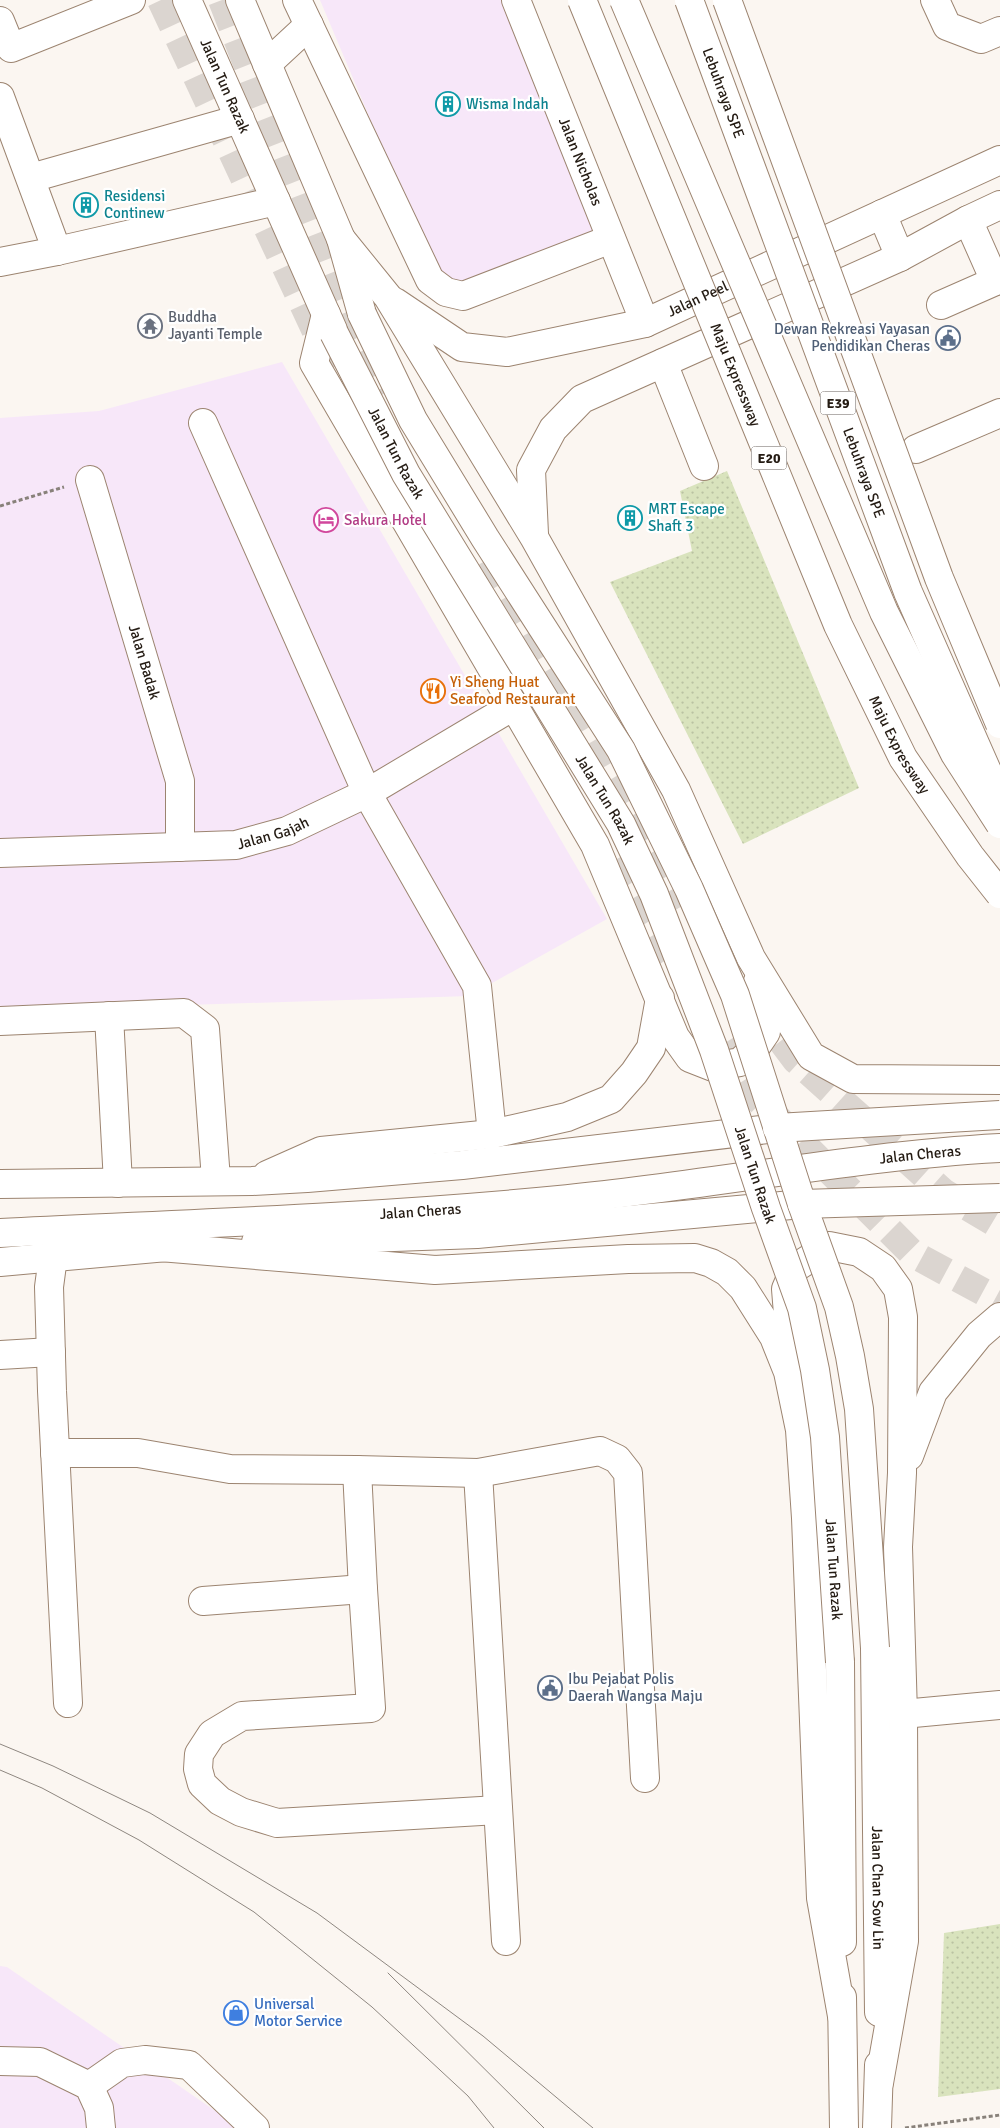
<svg xmlns="http://www.w3.org/2000/svg" width="1000" height="2128" font-family="Signika,sans-serif">
  <defs>
    <pattern id="grass-dots" width="8" height="8" patternUnits="userSpaceOnUse" patternTransform="scale(1.25)"><rect width="8" height="8" fill="#d9e3bd"/><path d="M2 2h.1M6 6h.1" fill="none" stroke="#bac2a2" stroke-width="1.8" stroke-linecap="round"/></pattern>
  </defs>
  <rect width="100%" height="100%" fill="#fbf6f1"/>
  <!-- commercial -->
  <path fill="#f7e7f9" d="M 320,0 L 504,0 L 597,234 L 461,285 L 436,275 Z
    M 282,362 L 607,919 L 469,996 L 0,1011 L 0,418 L 99,411 Z
    M 0,1966 L 7,1967 L 240,2128 L 0,2128 Z"/>
  <!-- grass -->
  <path fill="url(#grass-dots)" d="M 727,471 L 859,788 L 743,844 L 610,582 L 692,551 L 680,491 Z
    M 1000,1924 L 1000,2089 L 938,2097 L 944,1933 Z"/>
  <g fill="none" stroke-linecap="round" stroke-linejoin="round">
    <!-- highway-tunnel -->
    <path stroke="#dbd5d0" stroke-width="28" stroke-dasharray="28 14" stroke-linecap="butt" d="M 161,0 L 327,355 L 375,441
      M 222,0 L 351,329 L 387,392
      M 485,561 L 684,905
      M 612,862 L 675,967
      M 756,1007 L 796,1060 L 943,1192 L 1000,1226
      M 723,1044 L 755,1096 L 913,1254 L 1000,1301"/>
    <defs>
      <g id="minor">
        <path id="s1" d="M 187,0 L 333,330"/>
        <path d="M 240,0 L 341,239 L 362,314"/>
        <path d="M 297,0 L 430,280 L 446,292 L 463,296 L 611,239"/>
        <path id="s2" d="M 516,0 L 645,323"/>
        <path d="M 935,0 L 947,26 L 981,39 L 1000,31"/>
        <path d="M 0,21 L 11,48 L 131,0"/>
        <path d="M 267,64 L 309,25"/>
        <path d="M 0,97 L 57,251"/>
        <path d="M 31,178 L 240,119"/>
        <path d="M 882,214 L 900,257"/>
        <path d="M 968,220 L 995,281"/>
        <path d="M 341,239 L 388,297 L 534,537 L 676,790 L 751,958 L 811,1056 L 853,1079 L 1000,1080"/>
        <path d="M 0,262 L 57,251 L 276,201"/>
        <path id="s3" d="M 395,302 L 462,347 L 507,352 L 645,323 L 1000,160"/>
        <path d="M 941,305 L 1000,279"/>
        <path d="M 326,314 L 314,363 L 595,845 L 675,1037 L 690,1058 L 713,1067 L 740,1062 L 755,1048 L 766,1032 L 765,1004 L 758,981"/>
        <path d="M 663,363 L 704,466"/>
        <path d="M 203,423 L 367,793 L 477,986 L 492,1134"/>
        <path d="M 916,449 L 1000,413"/>
        <path id="s4" d="M 90,480 L 180,781 L 180,847"/>
        <path d="M 534,534 L 531,470 L 553,429 L 582,399 L 900,257 L 968,220 L 1000,205"/>
        <path id="s5" d="M 0,853 L 236,845 L 287,831 L 367,793 L 515,705"/>
        <path d="M 109,1016 L 118,1183"/>
        <path d="M 0,1021 L 184,1013 L 205,1029 L 216,1180"/>
        <path d="M 267,1175 L 321,1151 L 492,1134 L 567,1117 L 611,1099 L 634,1073 L 651,1048 L 660,998"/>
        <path d="M 0,1184 L 252,1181 L 307,1178 L 462,1165 L 777,1128"/>
        <path d="M 256,1242 L 477,1234 L 802,1204"/>
        <path d="M 160,1247 L 435,1270 L 628,1259 L 695,1258 L 711,1263 L 727,1272 L 743,1288 L 774,1337 L 788,1372 L 800,1430 L 806,1518 L 821,1898 L 842,2016"/>
        <path d="M 53,1257 L 49,1287 L 52,1391 L 68,1703"/>
        <path d="M 0,1262 L 178,1246"/>
        <path d="M 0,1355 L 51,1352"/>
        <path d="M 788,1362 L 789,1326 L 786,1289 L 795,1268 L 829,1246 L 859,1252 L 883,1268 L 898,1289 L 903,1317 L 902,1473 L 898,1547 L 903,1714 L 904,1941 L 879,2083"/>
        <path d="M 55,1453 L 138,1453 L 230,1469 L 357,1470 L 478,1473 L 600,1451 L 617,1459 L 628,1473 L 645,1778"/>
        <path d="M 909,1456 L 933,1392 L 979,1335 L 1000,1317"/>
        <path d="M 357,1470 L 363,1589 L 371,1708 L 242,1716 L 212,1734 L 199,1754 L 198,1769 L 202,1784 L 220,1801 L 241,1812 L 277,1823 L 498,1810"/>
        <path d="M 478,1473 L 506,1941"/>
        <path d="M 203,1601 L 363,1589"/>
        <path id="s6" d="M 875,1648 L 879,2012"/>
        <path d="M 840,1662 L 842,1942"/>
        <path d="M 903,1714 L 1000,1705"/>
        <path d="M 842,1997 L 844,2128"/>
        <path d="M 0,2061 L 40,2062 L 89,2086 L 99,2108 L 101,2128"/>
        <path d="M 89,2086 L 122,2063 L 145,2060 L 189,2065 L 255,2128"/>
        <path d="M 877,2128 L 879,2065"/>
      </g>
      <g id="major">
        <path id="s7" d="M 0,1233 C 186,1224 373,1218 559,1200 C 706,1186 852,1156 1000,1148"/>
      </g>
    </defs>
    <!-- minor casing -->
    <use href="#minor" stroke="#9c8470" stroke-width="30"/>
    <!-- major casing -->
    <use href="#major" stroke="#9c8470" stroke-width="30"/>
    <!-- path -->
    <path stroke="#88817a" stroke-width="3" stroke-dasharray="4 2.5" stroke-linecap="butt" d="M 0,506 L 64,487
      M 905,2128 L 1000,2115"/>
    <!-- minor -->
    <use href="#minor" stroke="#fff" stroke-width="28"/>
    <!-- major -->
    <use href="#major" stroke="#fff" stroke-width="28"/>
    <!-- tram -->
    <path stroke="#8e8780" stroke-width="1" d="M 0,1744 L 53,1766 L 150,1813 L 317,1913 L 483,2036 L 593,2128
      M 0,1770 L 42,1788 L 139,1840 L 254,1912 L 372,2007 L 468,2096 L 494,2128
      M 388,1973 L 544,2128"/>
    <defs>
      <g id="minor-bridge">
        <path d="M 362,314 L 413,420 L 485,538 L 621,750 L 689,889 L 735,995 L 802,1204 L 839,1307 L 850,1356 L 859,1409 L 875,1648"/>
        <path id="s8" d="M 334,333 L 406,474 L 621,824 L 654,894 L 714,1050 L 766,1208 L 802,1308 L 815,1370 L 825,1437 L 840,1662"/>
        <path d="M 777,1128 L 1000,1115"/>
        <path d="M 802,1204 L 1000,1198"/>
      </g>
      <g id="highway-bridge">
        <path id="s9" d="M 582,0 L 838,625 L 903,758 L 970,856 L 1000,894"/>
        <path d="M 624,0 L 884,612 L 955,754 L 1000,824"/>
        <path id="s10" d="M 689,0 L 908,592 L 999,798"/>
        <path d="M 727,0 L 939,578 L 1000,724"/>
      </g>
    </defs>
    <!-- minor-bridge casing -->
    <use href="#minor-bridge" stroke="#9c8470" stroke-width="30" stroke-linecap="butt"/>
    <!-- highway-bridge casing -->
    <use href="#highway-bridge" stroke="#9c8470" stroke-width="30" stroke-linecap="butt"/>
    <!-- minor-bridge -->
    <use href="#minor-bridge" stroke="#fff" stroke-width="28"/>
    <!-- highway-bridge -->
    <use href="#highway-bridge" stroke="#fff" stroke-width="28"/>
  </g>
  <!-- icons -->
  <defs>
    <symbol id="building-ring" viewBox="-11 -11 22 22"><circle r="9.5" fill="#fff" stroke="#0f9aa8" stroke-width="1.5"/><path d="M-4-6H4V6H1V3H-1V6H-4ZM-2.5-4.3h1.7v1.8h-1.7ZM.8-4.3h1.7v1.8H.8ZM-2.5-1h1.7V.8h-1.7ZM.8-1h1.7V.8H.8Z" fill="#0f9aa8"/></symbol>
    <symbol id="temple-ring" viewBox="-11 -11 22 22"><circle r="9.5" fill="#fff" stroke="#6b7280" stroke-width="1.5"/><path d="M0-6L5-2H3V0L6.5 2.5H4V6H1.5V3h-3V6H-4V2.5H-6.5L-3 0V-2H-5Z" fill="#6b7280"/></symbol>
    <symbol id="civic-ring" viewBox="-11 -11 22 22"><circle r="9.5" fill="#fff" stroke="#5c6f8a" stroke-width="1.5"/><path d="M-.6-6.5H3V-4.5H.6V-3L4-1V1h2V6H-6V1h2V-1L-.6-3ZM-1.2 2.5V6h2.4V2.5Z" fill="#5c6f8a"/></symbol>
    <symbol id="hotel-ring" viewBox="-11 -11 22 22"><circle r="9.5" fill="#fff" stroke="#d1479c" stroke-width="1.5"/><path d="M-6-4.5h1.5V1H6V5H4.5V3h-9V5H-6ZM-4 0a1.8 1.8 0 1 1 3.6 0ZM.5 0V-2.5h3Q6-2.5 6 0Z" fill="#d1479c"/></symbol>
    <symbol id="restaurant-ring" viewBox="-11 -11 22 22"><circle r="9.5" fill="#fff" stroke="#e8710a" stroke-width="1.5"/><path d="M-5-6h1v4h1v-4h1v4h1v-4h1v5L-1.5 .5V6h-2V.5L-5-1ZM5-6V6H3V1.5H1.5Q1.5-4 5-6Z" fill="#e8710a"/></symbol>
    <symbol id="shop-ring" viewBox="-11 -11 22 22"><circle r="9.5" fill="#fff" stroke="#3f7fe0" stroke-width="1.5"/><path d="M-5-2.5h2.3a2.7 3.5 0 0 1 5.4 0H5L5.5 6h-11ZM-1.5-2.5h3a1.5 2.3 0 0 0-3 0Z" fill="#3f7fe0"/></symbol>
  </defs>
  <g fill-rule="evenodd">
    <use href="#building-ring" x="434" y="90" width="28" height="28"/>
    <use href="#building-ring" x="72" y="191" width="28" height="28"/>
    <use href="#temple-ring" x="136" y="312" width="28" height="28"/>
    <use href="#civic-ring" x="934" y="324" width="28" height="28"/>
    <use href="#building-ring" x="616" y="504" width="28" height="28"/>
    <use href="#hotel-ring" x="312" y="506" width="28" height="28"/>
    <use href="#restaurant-ring" x="419" y="677" width="28" height="28"/>
    <use href="#civic-ring" x="536" y="1674" width="28" height="28"/>
    <use href="#shop-ring" x="222" y="1999" width="28" height="28"/>
  </g>
  <g text-anchor="middle" dominant-baseline="central" stroke-width="4.5" stroke-linejoin="round" paint-order="stroke">
    <!-- shield labels -->
    <g fill="#fff" stroke="#665f5a" stroke-width="1">
      <rect x="820.5" y="391.5" width="35" height="23" rx="4"/>
      <rect x="751.5" y="446.5" width="35" height="23" rx="4"/>
    </g>
    <g font-size="14" font-weight="bold" fill="#241b13">
      <text x="838" y="403">E39</text>
      <text x="769" y="458">E20</text>
    </g>
    <!-- street labels -->
    <g font-size="15" fill="#241b13" stroke="#fff">
      <text stroke="none"><textPath href="#s1" startOffset="94">Jalan Tun Razak</textPath></text>
      <text stroke="none"><textPath href="#s10" startOffset="99">Lebuhraya SPE</textPath></text>
      <text stroke="none"><textPath href="#s2" startOffset="174">Jalan Nicholas</textPath></text>
      <text stroke="none"><textPath href="#s3" startOffset="325">Jalan Peel</textPath></text>
      <text stroke="none"><textPath href="#s9" startOffset="405">Maju Expressway</textPath></text>
      <text stroke="none"><textPath href="#s8" startOffset="135">Jalan Tun Razak</textPath></text>
      <text stroke="none"><textPath href="#s10" startOffset="504">Lebuhraya SPE</textPath></text>
      <text stroke="none"><textPath href="#s4" startOffset="190">Jalan Badak</textPath></text>
      <text stroke="none"><textPath href="#s9" startOffset="810">Maju Expressway</textPath></text>
      <text stroke="none"><textPath href="#s8" startOffset="540">Jalan Tun Razak</textPath></text>
      <text stroke="none"><textPath href="#s5" startOffset="275">Jalan Gajah</textPath></text>
      <text stroke="none"><textPath href="#s7" startOffset="924">Jalan Cheras</textPath></text>
      <text stroke="none"><textPath href="#s8" startOffset="945">Jalan Tun Razak</textPath></text>
      <text stroke="none"><textPath href="#s7" startOffset="421">Jalan Cheras</textPath></text>
      <text stroke="none"><textPath href="#s8" startOffset="1350">Jalan Tun Razak</textPath></text>
      <text stroke="none"><textPath href="#s6" startOffset="240">Jalan Chan Sow Lin</textPath></text>
    </g>
    <!-- culture labels -->
    <g font-size="15" fill="#0d838f" stroke="#fff" text-anchor="start">
      <text x="466" y="104">Wisma Indah</text>
      <text x="104" y="196">Residensi<tspan x="104" dy="17">Continew</tspan></text>
      <text x="648" y="509">MRT Escape<tspan x="648" dy="17">Shaft 3</tspan></text>
    </g>
    <!-- worship labels -->
    <g font-size="15" fill="#5b616d" stroke="#fff" text-anchor="start">
      <text x="168" y="317">Buddha<tspan x="168" dy="17">Jayanti Temple</tspan></text>
    </g>
    <!-- service labels -->
    <g font-size="15" fill="#4e5e75" stroke="#fff" text-anchor="end">
      <text x="930" y="329">Dewan Rekreasi Yayasan<tspan x="930" dy="17">Pendidikan Cheras</tspan></text>
      <text x="568" y="1679" text-anchor="start">Ibu Pejabat Polis<tspan x="568" dy="17">Daerah Wangsa Maju</tspan></text>
    </g>
    <!-- hotel labels -->
    <g font-size="15" fill="#b23c85" stroke="#fff" text-anchor="start">
      <text x="344" y="520">Sakura Hotel</text>
    </g>
    <!-- food labels -->
    <g font-size="15" fill="#c56008" stroke="#fff" text-anchor="start">
      <text x="450" y="682">Yi Sheng Huat<tspan x="450" dy="17">Seafood Restaurant</tspan></text>
    </g>
    <!-- shop labels -->
    <g font-size="15" fill="#366cbe" stroke="#fff" text-anchor="start">
      <text x="254" y="2004">Universal<tspan x="254" dy="17">Motor Service</tspan></text>
    </g>
  </g>
</svg>
